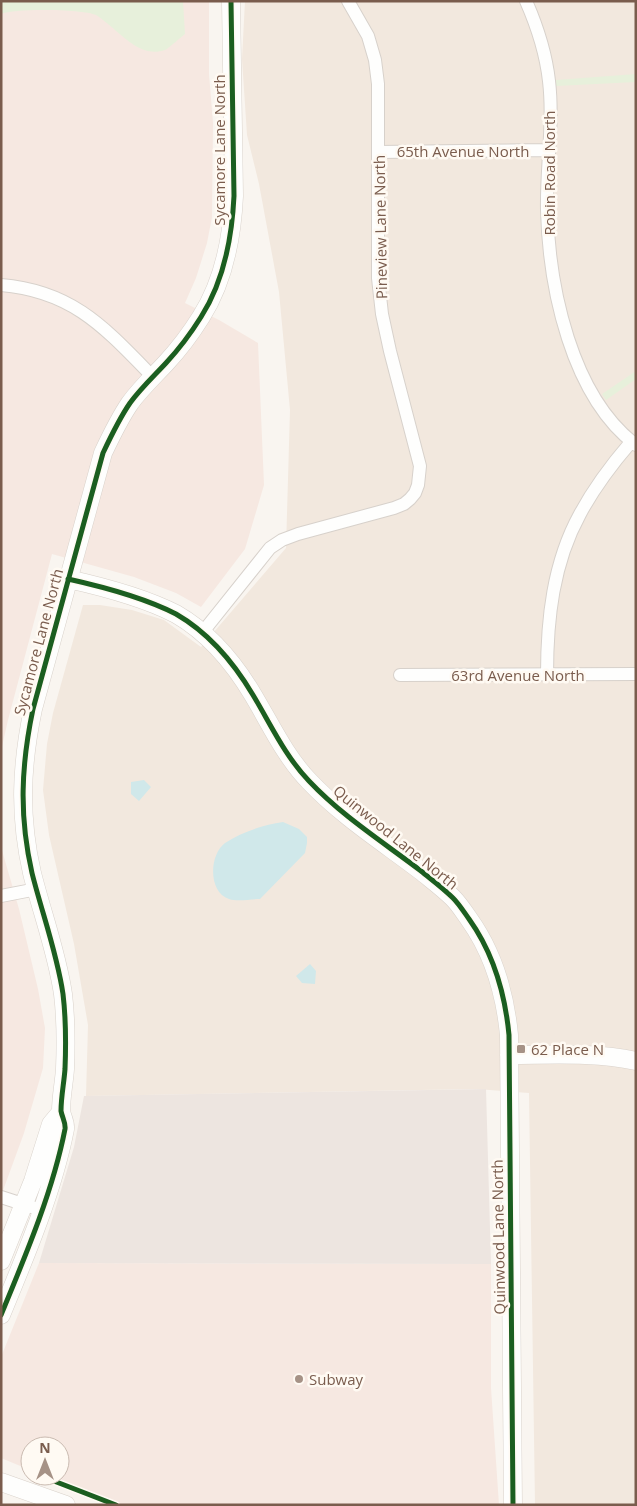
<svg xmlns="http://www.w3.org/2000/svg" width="637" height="1506" font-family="'Open Sans',sans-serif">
  <rect width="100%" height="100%" fill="#f9f5f0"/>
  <!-- residential -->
  <path fill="#f2e8de" d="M 245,1 L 636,1 L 636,1505 L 535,1505 L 529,1093 L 476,1089 L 86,1096 L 88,1025 L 74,944 L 49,835 L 43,790 L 47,744 L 53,713 L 83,605 L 100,605 L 132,610 L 164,620 L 201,647 L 286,548 L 290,410 L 279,292 L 259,184 L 247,135 L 242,59 Z"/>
  <!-- commercial -->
  <path fill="#f6e8e1" d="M 1,1 L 209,1 L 209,74 L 213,123 L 212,217 L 207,243 L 196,278 L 185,303 L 219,320 L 258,343 L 264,485 L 245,549 L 201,607 L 176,593 L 134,577 L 52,554 L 8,720 L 1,751 Z
    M 1,847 L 19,909 L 38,989 L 45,1028 L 43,1068 L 24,1133 L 1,1196 Z
    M 39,1263 L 491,1264 L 491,1388 L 499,1505 L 117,1505 L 46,1476 L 60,1476 L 60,1446 L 30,1446 L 30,1470 L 1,1458 L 1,1357 Z"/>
  <!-- industrial -->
  <path fill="#ede5e0" d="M 486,1089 L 491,1264 L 39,1263 L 74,1147 L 84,1096 Z"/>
  <!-- green -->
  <path fill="#e7f0db" d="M 1,1 L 183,1 L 185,34 C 181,37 168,49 165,50 C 142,58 124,37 108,24 C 105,22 100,17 96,15 C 83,9 14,8 1,14 Z
    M 636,74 L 636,82 L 556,86 L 556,80 Z
    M 636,371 L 636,379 L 606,400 L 602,394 Z"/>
  <!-- water -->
  <path fill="#d0e8ea" d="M 144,780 L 151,787 L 139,801 L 131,794 L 131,782 Z
    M 283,822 L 299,829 L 307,837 L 307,843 L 305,853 L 260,899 C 250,899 238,902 229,899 C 208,892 209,855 225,843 C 242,832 263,825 283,822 Z
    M 310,964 L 316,971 L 315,984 L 302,983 L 296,976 Z"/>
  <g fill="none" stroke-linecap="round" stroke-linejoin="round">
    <defs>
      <path id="street" d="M 526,1 C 537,26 546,54 549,81 C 554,124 546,168 547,210 C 549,287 571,396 636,445
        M 378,152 L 548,150
        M 1,285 C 73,291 105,328 152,376
        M 202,633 L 270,548 L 282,540 L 298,534 L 394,508 L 404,504 L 410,499 L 415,493 L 418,485 L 420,466 L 390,351 L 382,314 L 378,278 L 378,84 L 375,60 L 368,36 L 348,1
        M 400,675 L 636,674
        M 547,675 C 547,619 553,563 580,514 C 594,488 612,464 631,442
        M 1,896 L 37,889
        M 1,1197 L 41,1210"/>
      <path id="secondary" d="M 68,579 C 104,587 143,597 176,614 C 209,633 234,663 253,695 C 271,725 285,756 309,781 C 342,816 383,842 421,871 C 432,880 443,888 453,898 C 459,904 464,912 469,919 C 494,954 505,993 509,1035 L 513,1505
        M 509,1055 C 551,1055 595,1052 636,1061
        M 1,1261 L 33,1181 L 51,1124 L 61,1112
        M 1,1315 C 25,1257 53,1191 65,1129 C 66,1123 62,1117 61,1111 C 61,1097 64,1083 65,1069 C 66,1044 66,1019 63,994 C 57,953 42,913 32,873 C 19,816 21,766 33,709 L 103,453 C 111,436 119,419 130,403 C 141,388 154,376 166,363 C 179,349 191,333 201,317 C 224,281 232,238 234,196 L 231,1
        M 1,1482 L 66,1505"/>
    </defs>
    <!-- street casing -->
    <use href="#street" stroke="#d7d1cb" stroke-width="14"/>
    <!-- secondary casing -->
    <use href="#secondary" stroke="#d9d2cb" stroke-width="19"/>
    <!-- street -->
    <use href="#street" stroke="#fefefd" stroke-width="12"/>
    <!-- secondary -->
    <use href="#secondary" stroke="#fefefd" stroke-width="18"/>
    <defs>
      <path id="cycleway" d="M 68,579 C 104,587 143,597 176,614 C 209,633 234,663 253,695 C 271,725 285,756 309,781 C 342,816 383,842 421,871 C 432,880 443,888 453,898 C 459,904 464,912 469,919 C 494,954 505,993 509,1035 L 513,1505
        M 1,1315 C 25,1257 53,1191 65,1129 C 66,1123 62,1117 61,1111 C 61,1097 64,1083 65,1069 C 66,1044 66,1019 63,994 C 57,953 42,913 32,873 C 19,816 21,766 33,709 L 103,453 C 111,436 119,419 130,403 C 141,388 154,376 166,363 C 179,349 191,333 201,317 C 224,281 232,238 234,196 L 231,1
        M 41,1476 L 116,1505"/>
    </defs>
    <!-- cycleway casing -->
    <use href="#cycleway" stroke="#fffaf3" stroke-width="8"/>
    <!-- cycleway -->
    <use href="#cycleway" stroke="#1b5e20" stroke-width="5"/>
  </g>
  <!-- markers -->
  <g fill="#a69286" stroke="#fffaf3" stroke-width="2">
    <rect x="516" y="1044" width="10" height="10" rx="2.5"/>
    <circle cx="299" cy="1379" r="5"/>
  </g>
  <g text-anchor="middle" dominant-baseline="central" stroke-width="5" stroke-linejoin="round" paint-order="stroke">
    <!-- street labels -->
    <g font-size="15" fill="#7a5c4d" stroke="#fffaf3">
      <text transform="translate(219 150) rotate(-90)">Sycamore Lane North</text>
      <text x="463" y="151">65th Avenue North</text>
      <text transform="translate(549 173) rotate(-90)">Robin Road North</text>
      <text transform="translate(380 227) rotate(-91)">Pineview Lane North</text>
      <text transform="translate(38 642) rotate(-75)">Sycamore Lane North</text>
      <text x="518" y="675">63rd Avenue North</text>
      <text transform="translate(396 837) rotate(39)">Quinwood Lane North</text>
      <text transform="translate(498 1237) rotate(-91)">Quinwood Lane North</text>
    </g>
    <!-- poi labels -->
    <g font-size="15" fill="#7a5c4d" stroke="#fffaf3" text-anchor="start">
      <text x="531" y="1049">62 Place N</text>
      <text x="309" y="1379">Subway</text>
    </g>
  </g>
  <!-- border -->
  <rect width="637" height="1506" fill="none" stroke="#7a5c4d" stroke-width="5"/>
  <!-- north arrow -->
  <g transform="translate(45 1461)"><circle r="24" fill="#fffaf3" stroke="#cabbb1"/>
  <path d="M0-4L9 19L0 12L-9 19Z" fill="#a69286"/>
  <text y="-8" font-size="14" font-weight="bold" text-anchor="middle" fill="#7a5c4d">N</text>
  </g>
</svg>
